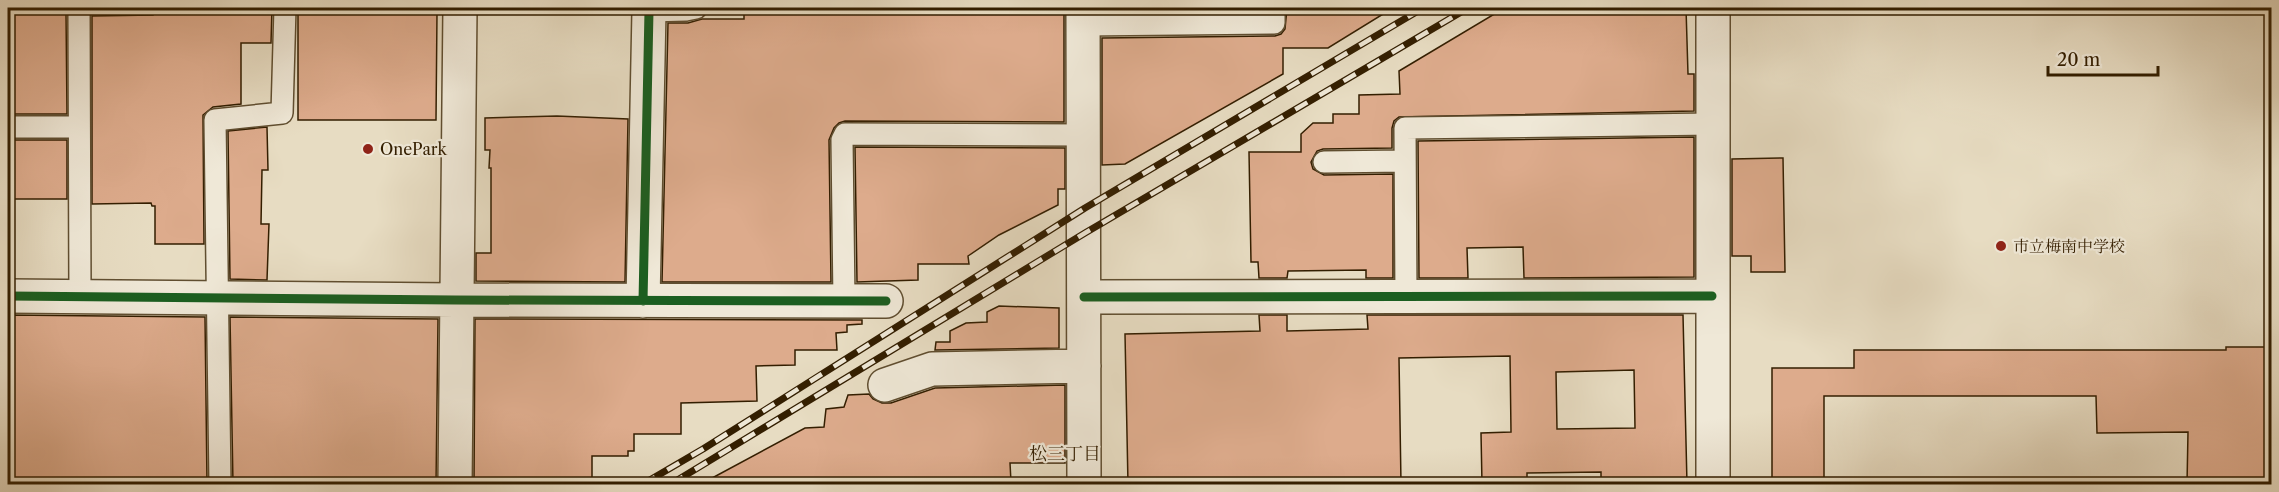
<svg xmlns="http://www.w3.org/2000/svg" width="2279" height="492" font-family="'Libre Caslon Text','Noto Serif JP',serif">
  <rect width="100%" height="100%" fill="#e7dcc2"/>
  <filter id="stains"><feTurbulence type="fractalNoise" baseFrequency=".00333" numOctaves="4"/><feColorMatrix values="0 0 0 0 .2 0 0 0 0 .09 0 0 0 0 .02 0 0 0 .5 -.17"/></filter>
  <radialGradient id="worn" r=".72"><stop offset=".6" stop-color="#630" stop-opacity="0"/><stop offset="1" stop-color="#630" stop-opacity=".3"/></radialGradient>
  <!-- building -->
  <path fill="#ddab8c" stroke="#331e00" stroke-width="1.5" fill-rule="evenodd" d="M 157,8 L 272,8 L 271,43 L 241,43 L 241,104 L 213,107 L 203,115 L 204,244 L 155,244 L 155,206 L 152,206 L 151,203 L 92,204 L 92,16 L 153,15 L 153,10 L 157,10 Z
    M 298,8 L 413,8 L 413,12 L 437,13 L 436,120 L 298,120 Z
    M 744,8 L 1064,8 L 1064,122 L 845,121 L 839,123 L 834,128 L 829,140 L 831,282 L 662,282 L 668,23 L 688,23 L 702,19 L 744,19 Z
    M 1102,8 L 1261,8 L 1261,10 L 1102,12 Z
    M 1287,8 L 1393,8 L 1328,48 L 1283,48 L 1283,74 L 1125,164 L 1102,165 L 1102,38 L 1275,36 L 1281,34 L 1285,29 Z
    M 1585,8 L 1686,8 L 1688,74 L 1694,74 L 1694,111 L 1399,117 L 1394,121 L 1392,128 L 1392,148 L 1323,149 L 1317,151 L 1311,162 L 1313,169 L 1324,175 L 1393,174 L 1393,278 L 1366,278 L 1366,270 L 1288,271 L 1287,278 L 1259,278 L 1258,262 L 1251,262 L 1249,152 L 1301,152 L 1301,134 L 1313,123 L 1333,123 L 1333,114 L 1359,114 L 1359,95 L 1400,94 L 1399,71 L 1496,13 L 1509,13 L 1509,11 L 1585,9 Z
    M 8,14 L 66,14 L 67,114 L 8,114 Z
    M 557,116 L 628,119 L 625,282 L 476,281 L 476,253 L 491,253 L 491,168 L 489,168 L 490,150 L 485,150 L 485,118 Z
    M 267,127 L 268,170 L 262,170 L 261,224 L 269,224 L 267,280 L 230,279 L 228,131 Z
    M 1694,137 L 1694,277 L 1524,278 L 1523,247 L 1467,248 L 1468,278 L 1419,278 L 1418,141 Z
    M 8,140 L 67,140 L 67,199 L 8,199 Z
    M 855,147 L 1065,148 L 1065,189 L 1058,189 L 1058,205 L 999,235 L 968,256 L 969,264 L 918,264 L 918,280 L 857,282 Z
    M 1783,158 L 1785,272 L 1751,272 L 1751,256 L 1732,256 L 1732,159 Z
    M 999,306 L 1059,308 L 1059,348 L 935,350 L 936,342 L 950,342 L 950,331 L 966,323 L 987,322 L 987,312 Z
    M 8,315 L 205,317 L 207,484 L 8,484 Z
    M 1259,315 L 1287,315 L 1287,331 L 1368,329 L 1367,315 L 1683,315 L 1687,484 L 1601,484 L 1601,472 L 1527,473 L 1527,484 L 1482,484 L 1481,433 L 1511,432 L 1510,356 L 1399,358 L 1401,484 L 1128,484 L 1125,334 L 1260,331 ZM 1634,370 L 1635,428 L 1557,429 L 1556,372 Z
    M 230,317 L 438,319 L 436,484 L 233,484 Z
    M 475,319 L 862,320 L 862,324 L 847,325 L 847,332 L 836,333 L 837,350 L 795,350 L 795,365 L 756,366 L 757,401 L 681,403 L 681,434 L 634,434 L 634,451 L 628,451 L 628,456 L 592,456 L 592,484 L 474,484 Z
    M 2226,347 L 2271,347 L 2271,484 L 2187,484 L 2188,432 L 2097,433 L 2096,396 L 1824,396 L 1824,484 L 1772,484 L 1772,368 L 1854,368 L 1854,350 L 2226,350 Z
    M 1065,385 L 1065,463 L 1010,463 L 1011,482 L 994,482 L 994,484 L 701,484 L 805,428 L 824,427 L 826,409 L 844,407 L 848,395 L 869,394 L 873,399 L 882,403 L 891,403 L 935,388 Z"/>
  <g fill="none" stroke-linecap="round" stroke-linejoin="round">
    <defs>
      <path id="lane" d="M 79,8 L 80,297
        M 649,11 L 686,10 L 696,8
        M 1083,25 L 1274,23 L 1274,8
        M 8,127 L 79,127
        M 1324,162 L 1405,161
        M 1406,297 L 1405,128 L 1713,124
        M 844,301 L 842,140 L 845,134 L 1084,135
        M 220,484 L 215,120 L 282,113 L 285,8"/>
      <path id="street" d="M 1083,8 L 1084,484
        M 1713,8 L 1713,484
        M 8,296 L 455,300 L 886,301
        M 1084,297 L 1712,296
        M 643,301 L 649,11
        M 885,385 L 932,369 L 1084,366
        M 455,484 L 460,8"/>
    </defs>
    <!-- lane casing -->
    <use href="#lane" stroke="#604e30" stroke-width="24"/>
    <!-- street casing -->
    <use href="#street" stroke="#604e30" stroke-width="36"/>
    <!-- lane -->
    <use href="#lane" stroke="#efe8d7" stroke-width="21"/>
    <!-- street -->
    <use href="#street" stroke="#efe8d7" stroke-width="33"/>
    <defs>
      <path id="rail" d="M 643,484 L 703,449 L 1085,208 L 1423,8
        M 671,484 L 1085,233 L 1468,8"/>
    </defs>
    <!-- rail casing -->
    <use href="#rail" stroke="#331e00" stroke-width="7"/>
    <!-- rail -->
    <use href="#rail" stroke="#efe8d7" stroke-width="4.5" stroke-dasharray="14" stroke-linecap="butt"/>
    <defs>
      <path id="cycleway" d="M 8,296 L 455,300 L 886,301
        M 1084,297 L 1712,296
        M 643,301 L 649,11"/>
    </defs>
    <!-- cycleway casing -->
    <use href="#cycleway" stroke="#efe8d7" stroke-width="13"/>
    <!-- cycleway -->
    <use href="#cycleway" stroke="#1b5e20" stroke-width="9"/>
  </g>
  <!-- markers -->
  <g fill="#8f2418" stroke="#efe8d7" stroke-width="2">
    <circle cx="368" cy="149" r="6"/>
    <circle cx="2001" cy="246" r="6"/>
  </g>
  <g text-anchor="middle" dominant-baseline="central" stroke-width="4.5" stroke-linejoin="round" paint-order="stroke">
    <!-- poi labels -->
    <g font-size="16" fill="#331e00" stroke="#efe8d7" text-anchor="start">
      <text x="380" y="149">OnePark</text>
      <text x="2013" y="246">市立梅南中学校</text>
    </g>
    <!-- neighbourhood labels -->
    <g font-size="18" fill="#331e00" stroke="#efe8d7">
      <text x="1065" y="454">松三丁目</text>
    </g>
  </g>
  <!-- margin -->
  <rect width="2279" height="492" fill="none" stroke="#e7dcc2" stroke-width="30"/>
  <rect x="9" y="9" width="2261" height="474" fill="none" stroke="#331e00" stroke-width="3"/>
  <rect x="15" y="15" width="2249" height="462" fill="none" stroke="#331e00" stroke-width="1.5"/>
  <!-- scale -->
  <path d="M2048 66v9h110v-9" fill="none" stroke="#331e00" stroke-width="3"/>
  <text x="2057" y="66" font-size="18" fill="#331e00" stroke="#efe8d7" stroke-width="4.5" paint-order="stroke">20 m</text>
  <rect width="100%" height="100%" filter="url(#stains)"/>
  <rect width="100%" height="100%" fill="url(#worn)"/>
</svg>
